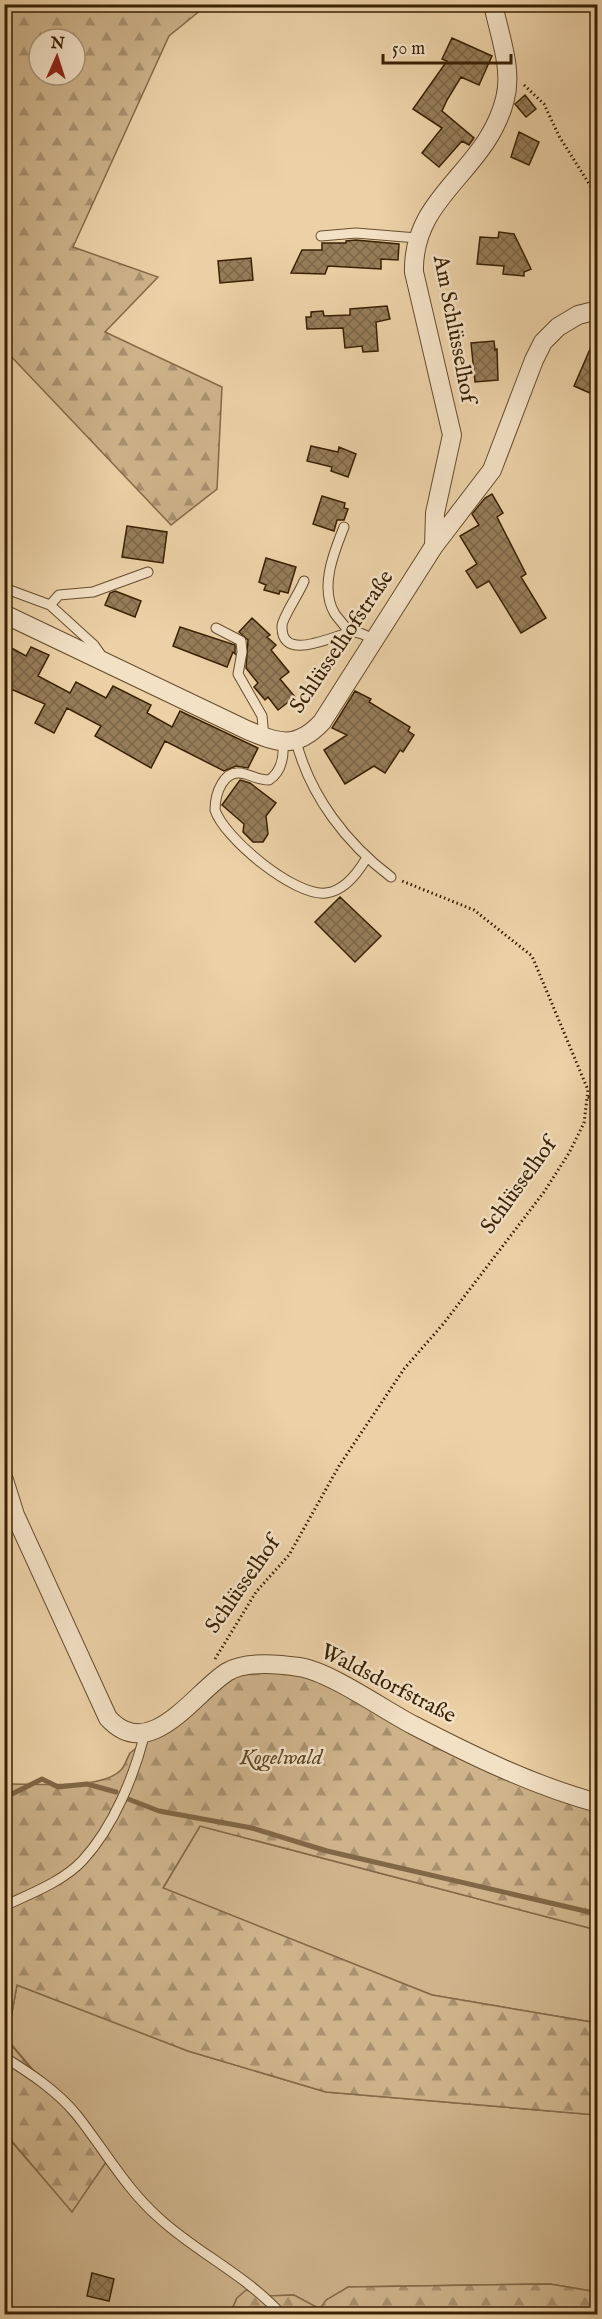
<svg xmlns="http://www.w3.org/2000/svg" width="602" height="2319" font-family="'IM FELL English',serif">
  <defs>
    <pattern id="forest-firs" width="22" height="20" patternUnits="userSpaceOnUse" patternTransform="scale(1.5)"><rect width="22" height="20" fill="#ceb38b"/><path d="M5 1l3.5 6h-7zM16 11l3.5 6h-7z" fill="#a8916f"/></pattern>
    <pattern id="building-cross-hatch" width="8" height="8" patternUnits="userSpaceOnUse" patternTransform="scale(1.5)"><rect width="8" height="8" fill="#967d59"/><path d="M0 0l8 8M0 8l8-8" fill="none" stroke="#7b6647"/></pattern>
  </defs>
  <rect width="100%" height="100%" fill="#ecd1a7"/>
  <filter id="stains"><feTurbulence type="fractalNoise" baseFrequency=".00333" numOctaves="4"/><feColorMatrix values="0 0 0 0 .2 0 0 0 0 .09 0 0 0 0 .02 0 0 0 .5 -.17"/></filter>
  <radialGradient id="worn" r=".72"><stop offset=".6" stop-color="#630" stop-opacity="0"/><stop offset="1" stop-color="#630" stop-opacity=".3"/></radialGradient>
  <!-- grass -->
  <path fill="#ceb38b" stroke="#846a48" stroke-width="1.5" d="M 200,1826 L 597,1930 L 597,2023 L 432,1995 L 163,1888 Z
    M 17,1985 L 188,2051 L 326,2092 L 597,2115 L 597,2292 L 550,2284 L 348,2287 L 320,2310 L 294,2295 L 237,2298 L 230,2314 L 5,2314 L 4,2133 L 72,2211 L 108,2159 L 7,2039 Z"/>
  <!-- forest -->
  <path fill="url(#forest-firs)" stroke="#846a48" stroke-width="1.5" fill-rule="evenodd" d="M 5,4 L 207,5 L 169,36 L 73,247 L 158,277 L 105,332 L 222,387 L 217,489 L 171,525 L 5,350 ZM 39,39 L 75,39 L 75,75 L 39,75 Z
    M 297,1672 L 597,1806 L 597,1930 L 200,1826 L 163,1888 L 432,1995 L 597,2023 L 597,2115 L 326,2092 L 188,2051 L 17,1985 L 7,2040 L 108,2159 L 72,2212 L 5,2133 L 4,1784 C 34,1783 100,1791 121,1770 C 125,1766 127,1758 130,1753 L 231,1674 Z
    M 550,2284 L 597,2292 L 597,2314 L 230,2314 L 237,2298 L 246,2290 L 266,2296 L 294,2295 L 320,2309 L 326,2300 L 348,2287 Z"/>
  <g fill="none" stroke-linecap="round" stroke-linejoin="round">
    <!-- stream -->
    <path stroke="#806745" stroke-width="5" d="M 4,1798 L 42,1779 L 58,1787 L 87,1784 L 116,1792
      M 128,1799 L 159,1811 L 252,1828 L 327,1851 L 598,1914"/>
  </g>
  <!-- building -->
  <path fill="url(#building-cross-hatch)" stroke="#392104" stroke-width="1.5" d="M 452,38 L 492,56 L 479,85 L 461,77 L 447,100 L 442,111 L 474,138 L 469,145 L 462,141 L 439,167 L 422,153 L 442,128 L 413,109 L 447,61 L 442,59 Z
    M 525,95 L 536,109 L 526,117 L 515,104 Z
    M 519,132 L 539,142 L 529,165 L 511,157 Z
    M 499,232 L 514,234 L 531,269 L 524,272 L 524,276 L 503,274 L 504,266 L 477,264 L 480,237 L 498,238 Z
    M 356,240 L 399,244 L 398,260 L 381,259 L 381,269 L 328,266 L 325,274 L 291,273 L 302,250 L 322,250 L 322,243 L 346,243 L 346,241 Z
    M 251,258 L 253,280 L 220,283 L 218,261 Z
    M 387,306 L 390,319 L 376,322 L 378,351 L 363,352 L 362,346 L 345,348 L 343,328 L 307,329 L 306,317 L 311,317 L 311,312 L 323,311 L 324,316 L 350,315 L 350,309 Z
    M 597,333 L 597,396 L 574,386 Z
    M 494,341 L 495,350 L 497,349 L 498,380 L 475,382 L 471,343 Z
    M 311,446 L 338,452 L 339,447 L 356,454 L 348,477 L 331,471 L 332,467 L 307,461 Z
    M 492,494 L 503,513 L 497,517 L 526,574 L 521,577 L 546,618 L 521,633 L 489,581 L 477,588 L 466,571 L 477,564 L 460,536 L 479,525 L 472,514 L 485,498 Z
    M 322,496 L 345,503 L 344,508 L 348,509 L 344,520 L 337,520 L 334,531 L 313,524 Z
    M 127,526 L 167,532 L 163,563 L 122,557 Z
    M 266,558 L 296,567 L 288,593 L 280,591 L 279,594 L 264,590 L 266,585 L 259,582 Z
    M 115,591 L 141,601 L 135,617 L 105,605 L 110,593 Z
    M 252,618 L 270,635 L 267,637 L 276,645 L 271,650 L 289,672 L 280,679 L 295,697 L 278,710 L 268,697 L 265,700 L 254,687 L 258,683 L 246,668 L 248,640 L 239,632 Z
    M 180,627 L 235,645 L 235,654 L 233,652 L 227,667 L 173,646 Z
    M 4,644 L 26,656 L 31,647 L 49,655 L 38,676 L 70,693 L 76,682 L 106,698 L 113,686 L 151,705 L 147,713 L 172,727 L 180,711 L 258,748 L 248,768 L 236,766 L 224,771 L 165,741 L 151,768 L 95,736 L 101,726 L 67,708 L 54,733 L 35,723 L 45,704 L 4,686 Z
    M 355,691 L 371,699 L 369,702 L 410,727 L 408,731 L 414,735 L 403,752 L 400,750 L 385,773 L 374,766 L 345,784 L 324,750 L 347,735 L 332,728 Z
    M 240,780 L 250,783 L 276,803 L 266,816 L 268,834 L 263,842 L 253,842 L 243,832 L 244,824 L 222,805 Z
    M 340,897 L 381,936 L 355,962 L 315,922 Z
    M 92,2273 L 114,2279 L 109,2301 L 87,2296 Z"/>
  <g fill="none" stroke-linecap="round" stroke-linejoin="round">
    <defs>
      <path id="lane" d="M 321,236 L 356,233 L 417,238
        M 344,527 C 334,552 319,588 335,614 C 340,621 345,625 349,633
        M 304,581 C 300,592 282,618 282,626 C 281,665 338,633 353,632 C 361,632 367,636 374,640
        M 4,588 L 50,605 L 94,645 L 103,658
        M 50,605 L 59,595 L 93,592 L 148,572
        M 216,628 L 241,641 L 242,652 L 238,674 L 262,716 L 264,737
        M 296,741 C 310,796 347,844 391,877
        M 283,743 C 284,757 281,772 269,780 C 259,780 253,776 245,774 C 223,767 215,795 215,810 C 224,838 295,897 326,893 C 344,891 357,874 366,859
        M 4,1906 C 30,1894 64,1881 83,1860 C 114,1826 134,1776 145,1733
        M 4,2057 C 30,2073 57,2091 76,2114 C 104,2149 125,2188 159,2218 C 197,2253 246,2275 281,2314
        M 364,2314 L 404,2314"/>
      <path id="street" d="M 434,546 L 435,513 L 452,435 L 414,272 C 412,195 487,172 505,99 C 513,69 499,34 493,4
        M 4,614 L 247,730 C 278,743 296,750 322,722 L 434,546 L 492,470 L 534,360 L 543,342 L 558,327 L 578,315 L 598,310
        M 4,1480 L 15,1515 L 108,1718 C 150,1764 194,1693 227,1672 C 245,1661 279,1664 299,1667 C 329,1671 384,1710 413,1725 C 471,1755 534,1786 598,1803"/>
    </defs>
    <!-- lane casing -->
    <use href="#lane" stroke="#664d2d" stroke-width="11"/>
    <!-- street casing -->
    <use href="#street" stroke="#664d2d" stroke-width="20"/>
    <!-- path -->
    <path stroke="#392104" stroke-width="3" stroke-dasharray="1.5 3" stroke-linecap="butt" d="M 524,85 L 544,104 L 559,136 L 598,198
      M 588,1097 L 598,1105
      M 215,1659 L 256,1592 L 289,1555 L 339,1466 L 404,1369 L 444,1323 L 544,1192 L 569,1153 L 584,1123 L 588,1090 L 532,956 L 474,910 L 402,881"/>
    <!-- lane -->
    <use href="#lane" stroke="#f3e1c6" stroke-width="9"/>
    <!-- street -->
    <use href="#street" stroke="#f3e1c6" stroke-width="18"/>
  </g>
  <g text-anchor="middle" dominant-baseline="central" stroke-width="5" stroke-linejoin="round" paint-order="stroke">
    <!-- street labels -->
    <g font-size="22" fill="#392104" stroke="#f3e1c6">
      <text transform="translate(454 329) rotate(79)">Am Schlüsselhof</text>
      <text transform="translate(342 642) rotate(-56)">Schlüsselhofstraße</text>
      <text transform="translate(519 1186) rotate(-54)">Schlüsselhof</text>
      <text transform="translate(243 1585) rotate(-55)">Schlüsselhof</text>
      <text transform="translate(388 1684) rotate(27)">Waldsdorfstraße</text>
    </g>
    <!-- park labels -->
    <g font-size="22" font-style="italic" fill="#5e4626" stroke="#f3e1c6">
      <text x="281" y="1758">Kogelwald</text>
    </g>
  </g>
  <!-- margin -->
  <rect width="602" height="2319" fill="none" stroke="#ecd1a7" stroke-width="24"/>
  <rect x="6" y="6" width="590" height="2307" fill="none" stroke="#392104" stroke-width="3"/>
  <rect x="12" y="12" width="578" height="2295" fill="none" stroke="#392104" stroke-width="1.5"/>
  <!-- north arrow -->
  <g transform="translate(57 57) rotate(3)"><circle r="28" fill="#f3e1c6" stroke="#a99478" stroke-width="1.5"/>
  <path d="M0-4.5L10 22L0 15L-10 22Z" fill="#8f2418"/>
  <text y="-9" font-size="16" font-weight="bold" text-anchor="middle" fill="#392104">N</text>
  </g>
  <!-- scale -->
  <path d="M383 54v9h128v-9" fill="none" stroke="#392104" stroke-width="3"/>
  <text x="392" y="54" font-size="18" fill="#392104" stroke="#f3e1c6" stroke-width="4.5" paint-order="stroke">50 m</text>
  <rect width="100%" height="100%" filter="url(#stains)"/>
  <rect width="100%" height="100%" fill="url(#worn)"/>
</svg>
